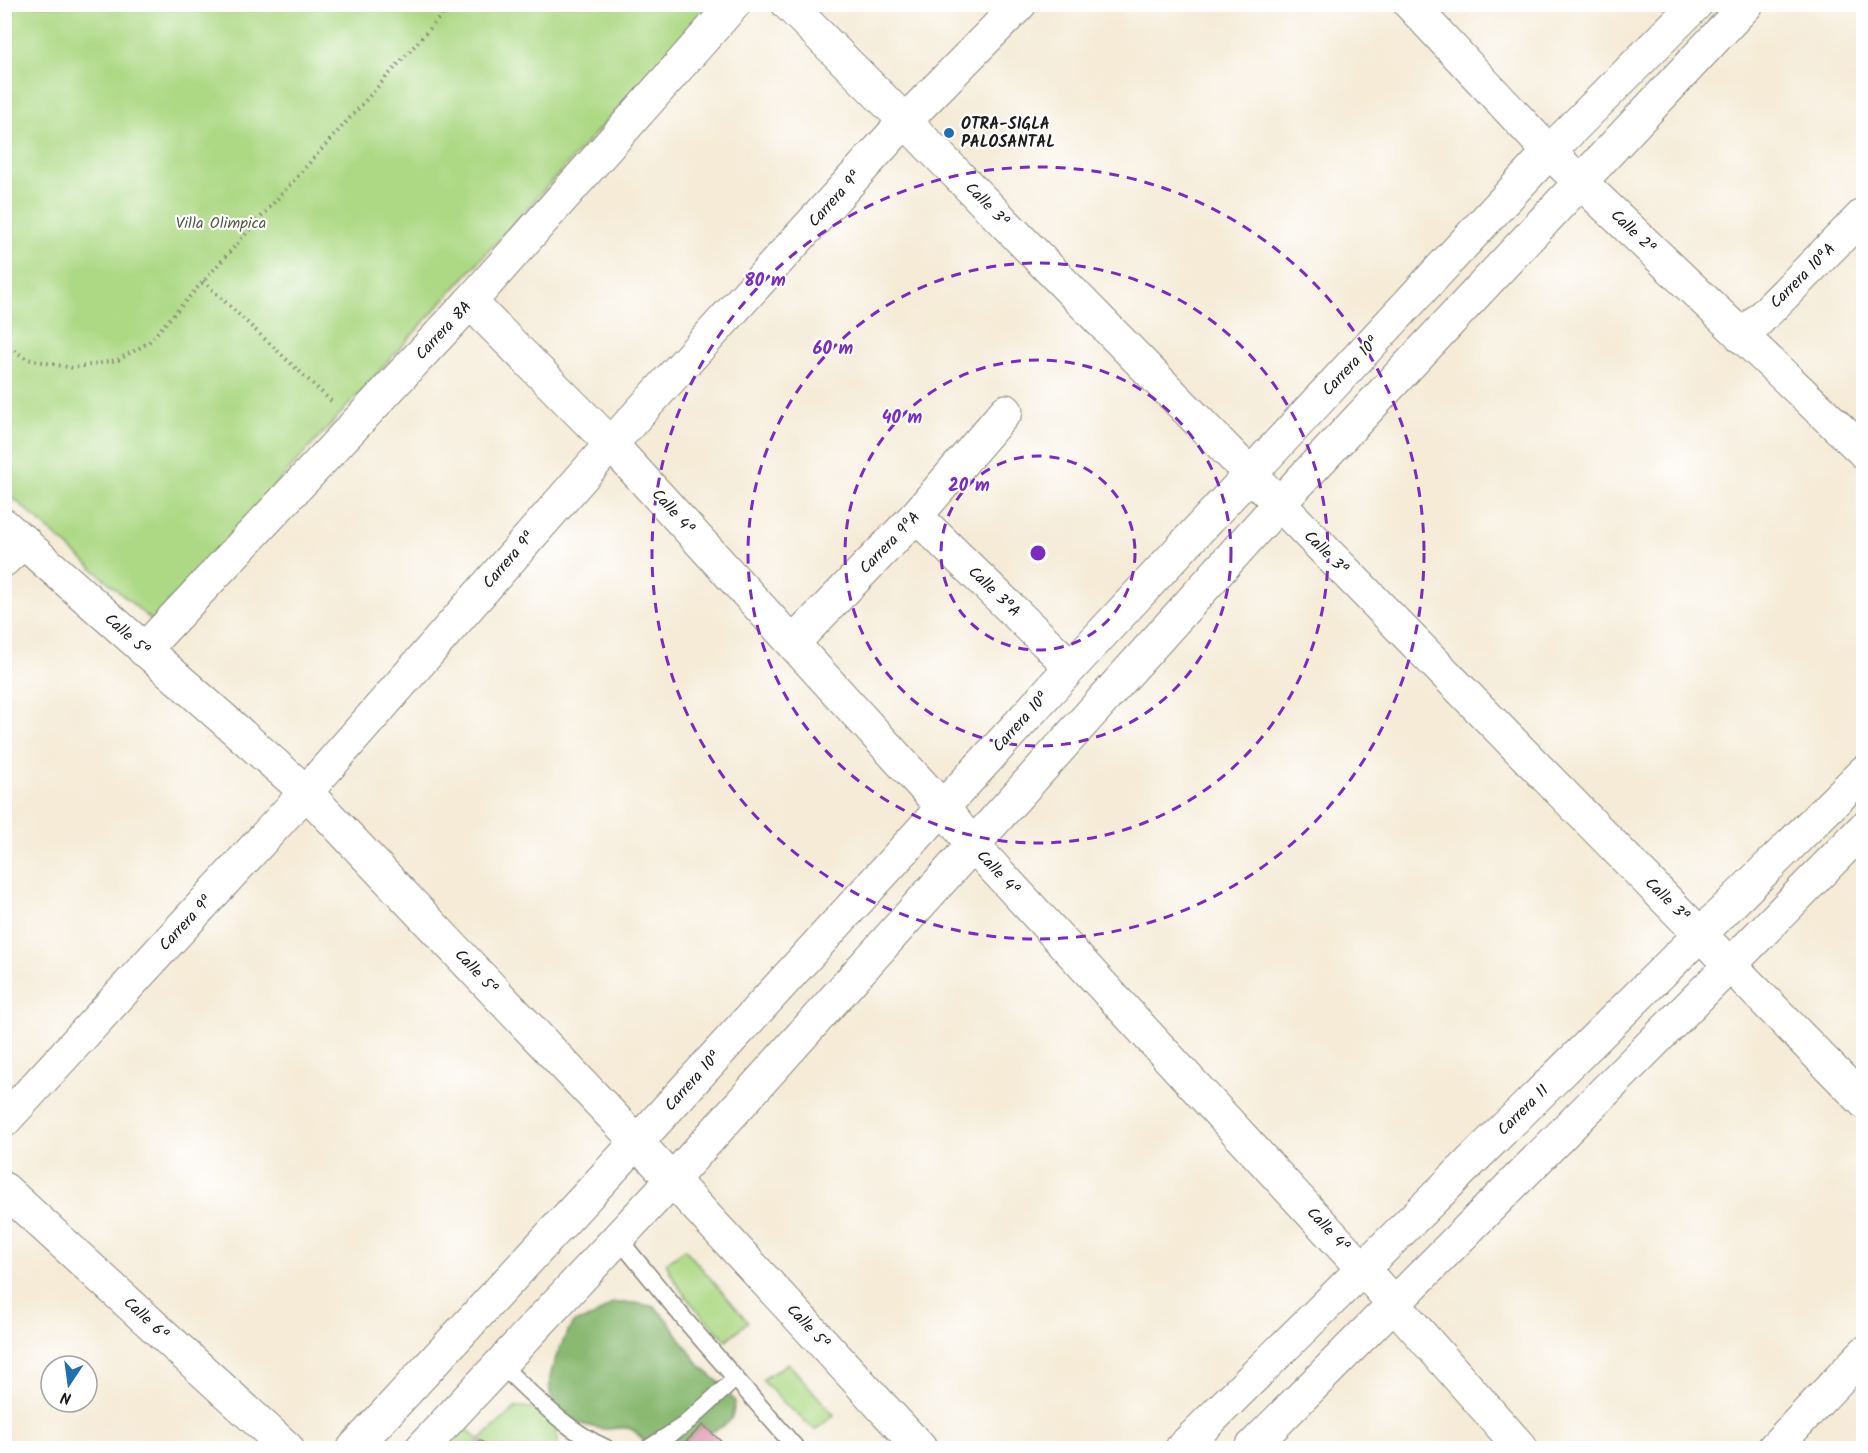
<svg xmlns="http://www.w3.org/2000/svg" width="1868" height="1453" font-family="Kalam,sans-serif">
  <rect width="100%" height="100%" fill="#fff"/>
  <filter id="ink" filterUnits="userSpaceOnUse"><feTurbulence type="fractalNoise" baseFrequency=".0167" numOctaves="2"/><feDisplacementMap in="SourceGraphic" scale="12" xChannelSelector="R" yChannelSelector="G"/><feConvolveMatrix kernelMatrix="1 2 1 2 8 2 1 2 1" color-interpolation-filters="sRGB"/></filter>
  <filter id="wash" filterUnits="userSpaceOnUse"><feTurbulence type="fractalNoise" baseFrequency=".008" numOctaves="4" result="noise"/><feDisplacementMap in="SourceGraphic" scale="24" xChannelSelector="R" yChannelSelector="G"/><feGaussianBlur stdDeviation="1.35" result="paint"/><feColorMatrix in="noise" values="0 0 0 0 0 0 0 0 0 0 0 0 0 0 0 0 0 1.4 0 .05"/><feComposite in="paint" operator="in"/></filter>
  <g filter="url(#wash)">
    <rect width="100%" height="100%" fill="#f5ebd7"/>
    <!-- green -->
    <path fill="#add985" stroke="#647a50" stroke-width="1.5" d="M 5,5 L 712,5 L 152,621 L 5,491 Z
      M 685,1249 L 748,1322 L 726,1340 C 704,1317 678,1294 666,1263 Z
      M 788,1363 L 834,1415 L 815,1430 L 785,1404 L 762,1380 Z
      M 523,1407 C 544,1408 560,1428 558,1448 L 489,1448 L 480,1440 L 472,1448 L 439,1448 L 462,1425 L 480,1440 L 515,1408 Z"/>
    <!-- forest -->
    <path fill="#8ab972" stroke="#536a47" stroke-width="1.5" d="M 613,1303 L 635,1303 L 655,1307 L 668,1321 L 699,1365 L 723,1386 L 735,1402 C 733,1422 729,1424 711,1432 L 703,1425 L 679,1448 L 650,1448 C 644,1442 638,1432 631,1429 C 623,1426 615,1429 608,1429 C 600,1429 592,1427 585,1425 C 527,1408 553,1359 573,1323 L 593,1317 Z"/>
    <g id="blocks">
      <!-- building -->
      <path fill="#e199b2" d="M 703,1425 L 711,1432 L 728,1448 L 679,1448 Z
        M 480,1440 L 489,1448 L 472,1448 Z"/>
    </g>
  </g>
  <g filter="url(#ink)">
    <use href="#blocks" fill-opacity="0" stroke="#88847a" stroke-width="1.5"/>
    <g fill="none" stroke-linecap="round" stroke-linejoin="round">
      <defs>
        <path id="lane" d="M 618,1238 L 685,1320 L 796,1448
          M 501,1365 C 534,1396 564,1429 606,1448
          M 649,1448 L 684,1425 L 735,1379"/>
        <g id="street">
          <path d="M 788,4 L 905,121 L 1864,1102"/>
          <path d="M 1410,4 L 1549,152 L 1864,452"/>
          <path d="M 470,302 L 611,444 L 943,808 L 973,845 L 1363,1269 L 1521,1448"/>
          <path d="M 1742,337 L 1864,214"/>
          <path d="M 916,516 L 1071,667"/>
          <path d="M 4,560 L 24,541"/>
          <path d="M 793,643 L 916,516 L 1006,411"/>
          <path id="s1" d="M 144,650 L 470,302 L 734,4"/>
          <path d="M 4,1121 L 306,792 L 611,444 L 905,121 L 1020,4"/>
          <path d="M 4,1189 L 287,1448"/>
          <path d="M 1774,1448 L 1864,1353"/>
        </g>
        <g id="secondary">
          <path d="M 4,525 L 306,792 L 637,1142 L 920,1448"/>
          <path d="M 354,1448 L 637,1142 L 1071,667 L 1549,152 L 1696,4"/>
          <path d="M 422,1448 L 672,1180 L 1278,505 L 1747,4"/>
          <path id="s2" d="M 1182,1448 L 1864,772"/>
          <path d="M 1251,1448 L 1730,965 L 1864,828"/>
        </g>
      </defs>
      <!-- lane casing -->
      <use href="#lane" stroke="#88847a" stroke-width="19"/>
      <!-- street casing -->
      <use href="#street" stroke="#88847a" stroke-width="35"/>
      <!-- secondary casing -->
      <use href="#secondary" stroke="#88847a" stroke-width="35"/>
      <!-- path -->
      <path stroke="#88847a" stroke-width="4" stroke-dasharray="1.5 4.5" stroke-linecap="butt" d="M 203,281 L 332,402
        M 4,344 L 27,359 L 73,368 L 118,360 L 148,343 L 452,4"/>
      <!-- lane -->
      <use href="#lane" stroke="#fff" stroke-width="16"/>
      <!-- street -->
      <use href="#street" stroke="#fff" stroke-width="33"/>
      <!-- secondary -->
      <use href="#secondary" stroke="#fff" stroke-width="33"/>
    </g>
  </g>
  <!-- distance rings -->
  <g fill="none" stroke="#7b2cbf" stroke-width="3" stroke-dasharray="10 8">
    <circle cx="1038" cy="553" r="97"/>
    <circle cx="1038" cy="553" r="193"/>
    <circle cx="1038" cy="553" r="290"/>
    <circle cx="1038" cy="553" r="386"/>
  </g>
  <!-- markers -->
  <circle fill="#1f6fb2" stroke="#fff" stroke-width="2" cx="949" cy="133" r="6"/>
  <g text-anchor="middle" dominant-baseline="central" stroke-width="4.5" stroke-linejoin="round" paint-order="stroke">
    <!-- poi labels -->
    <g font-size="16" font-weight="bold" fill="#1c1c1c" stroke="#fff" text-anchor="start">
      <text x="961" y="124">OTRA-SIGLA<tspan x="961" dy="18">PALOSANTAL</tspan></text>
    </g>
    <!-- street labels -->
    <g font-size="16" fill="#1c1c1c" stroke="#fff">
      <text transform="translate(835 199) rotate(-48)">Carrera 9ª</text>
      <text transform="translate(987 205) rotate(46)">Calle 3ª</text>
      <text transform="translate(1633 232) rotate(44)">Calle 2ª</text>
      <text transform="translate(1803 276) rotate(-45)">Carrera 10ªA</text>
      <text stroke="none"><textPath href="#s1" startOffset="438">Carrera 8A</textPath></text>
      <text transform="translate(1351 366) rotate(-47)">Carrera 10ª</text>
      <text transform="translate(673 512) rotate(48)">Calle 4ª</text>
      <text transform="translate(890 543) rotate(-46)">Carrera 9ªA</text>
      <text transform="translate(1326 553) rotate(45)">Calle 3ª</text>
      <text transform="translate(509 560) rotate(-49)">Carrera 9ª</text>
      <text transform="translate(994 592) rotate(44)">Calle 3ªA</text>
      <text transform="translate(127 635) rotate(42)">Calle 5ª</text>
      <text transform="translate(1021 722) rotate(-48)">Carrera 10ª</text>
      <text transform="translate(998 873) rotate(47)">Calle 4ª</text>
      <text transform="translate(1667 900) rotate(45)">Calle 3ª</text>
      <text transform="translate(186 923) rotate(-47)">Carrera 9ª</text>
      <text transform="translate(476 972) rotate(47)">Calle 5ª</text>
      <text transform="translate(693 1081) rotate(-48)">Carrera 10ª</text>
      <text stroke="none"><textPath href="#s2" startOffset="480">Carrera 11</textPath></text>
      <text transform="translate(1328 1230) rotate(47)">Calle 4ª</text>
      <text transform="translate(146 1319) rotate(43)">Calle 6ª</text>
      <text transform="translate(808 1327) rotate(47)">Calle 5ª</text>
    </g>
    <!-- park labels -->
    <g font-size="16" fill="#4f5e41" stroke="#fff">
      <text x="221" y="223">Villa Olimpica</text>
    </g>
  </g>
  <circle cx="1038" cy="553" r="9" fill="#7b2cbf" stroke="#fff" stroke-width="3"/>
  <g font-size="18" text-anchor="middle" font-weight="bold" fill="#7b2cbf" stroke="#fff" stroke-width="4.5" stroke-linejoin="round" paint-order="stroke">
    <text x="765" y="286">80 m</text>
    <text x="833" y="354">60 m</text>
    <text x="902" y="423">40 m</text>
    <text x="969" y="491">20 m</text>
  </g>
  <!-- margin -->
  <rect width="1868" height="1453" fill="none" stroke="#fff" stroke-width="24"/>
  <!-- north arrow -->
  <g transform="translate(69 1384) rotate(193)"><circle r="28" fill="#ffffff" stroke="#a4a4a4" stroke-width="1.5"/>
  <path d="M0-4.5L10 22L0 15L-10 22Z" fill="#1f6fb2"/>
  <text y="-9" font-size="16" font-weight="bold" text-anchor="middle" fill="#1c1c1c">N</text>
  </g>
</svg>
